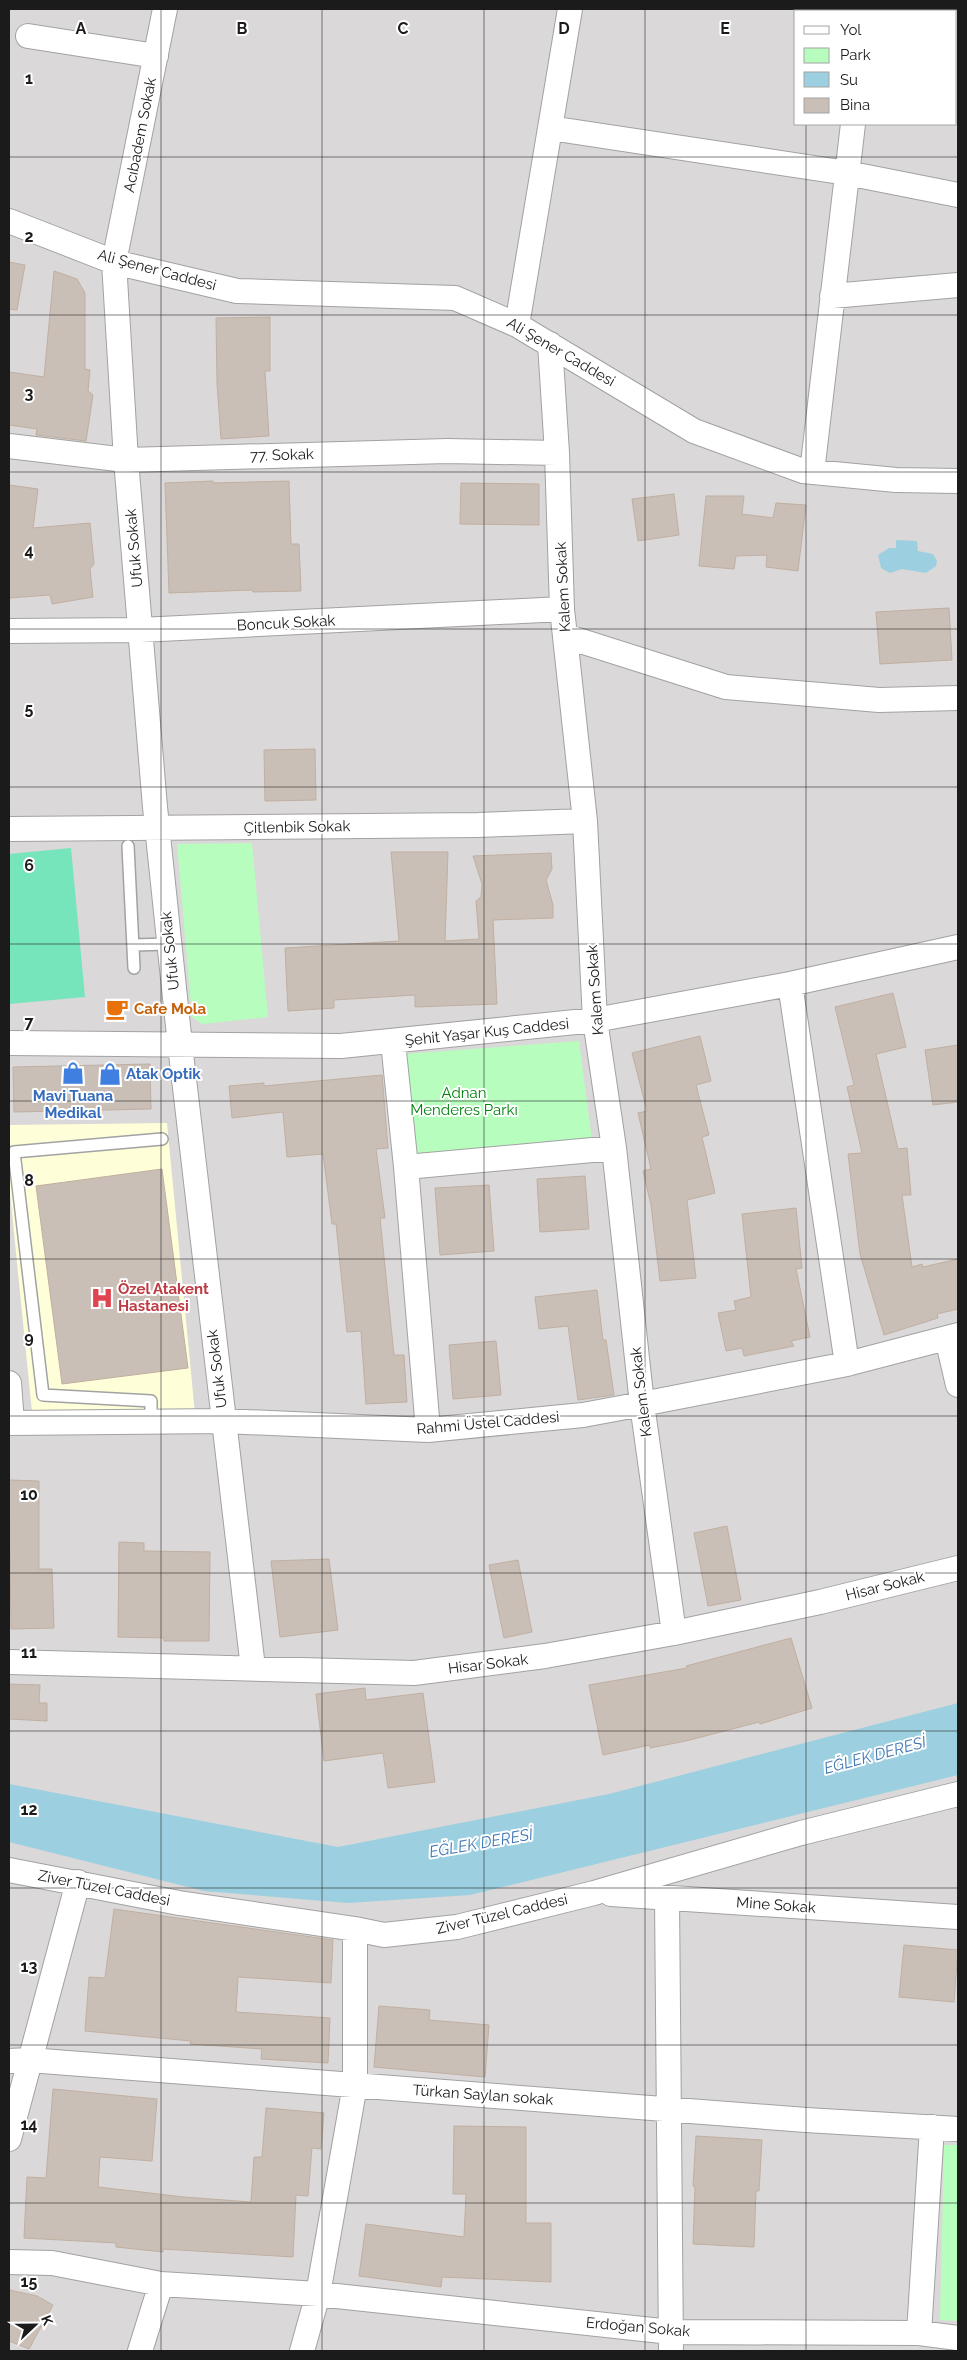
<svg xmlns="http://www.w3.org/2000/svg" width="967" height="2360" font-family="Raleway,sans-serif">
  <rect width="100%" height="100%" fill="#eee9e0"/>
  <!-- residential -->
  <path fill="#dad8d8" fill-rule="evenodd" d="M 9,9 L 958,9 L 958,2351 L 9,2351 ZM 796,11 L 956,11 L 956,124 L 796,124 Z"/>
  <!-- education -->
  <path fill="#feffd8" d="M 167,1123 L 195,1414 L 32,1412 L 9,1183 L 9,1125 Z"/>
  <!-- park -->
  <path fill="#b7febe" d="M 252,843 L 268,1017 L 202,1024 L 192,1017 L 177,844 Z
    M 579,1041 L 592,1140 L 414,1159 L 404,1054 Z
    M 944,2145 L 958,2145 L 958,2321 L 940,2320 Z"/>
  <!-- pitch -->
  <path fill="#76e5bc" d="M 71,848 L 85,997 L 9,1004 L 9,854 Z"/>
  <!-- water -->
  <path fill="#9cd0e0" d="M 896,540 L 917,541 L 918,551 L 933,554 L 937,561 L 936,566 L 926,573 L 902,569 L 890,573 L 881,568 L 878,555 L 889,548 L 896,548 Z
    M 958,1703 L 958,1775 L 470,1895 L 348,1903 L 204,1891 L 9,1842 L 9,1784 L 338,1847 L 609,1794 Z"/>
  <!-- building -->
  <path fill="#cabfb6" stroke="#c1afa1" d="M 9,262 L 25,265 L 17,310 L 9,309 Z
    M 54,271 L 77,279 L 85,293 L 85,369 L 90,370 L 88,391 L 93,395 L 86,441 L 36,435 L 37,429 L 9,425 L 9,372 L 44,377 Z
    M 270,317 L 270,371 L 265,371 L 269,436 L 221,439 L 217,383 L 216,318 Z
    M 213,481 L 213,483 L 289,481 L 291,544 L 299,544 L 301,591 L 253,592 L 252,590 L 169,593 L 165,483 Z
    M 461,483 L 539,484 L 539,525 L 460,524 Z
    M 9,485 L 38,489 L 33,528 L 90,523 L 94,564 L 90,569 L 93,597 L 52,604 L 50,595 L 9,598 Z
    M 674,494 L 679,535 L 638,541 L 632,499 Z
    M 706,496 L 744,496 L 742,514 L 773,518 L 776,503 L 806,505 L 798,571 L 766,567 L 767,555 L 736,556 L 734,569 L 699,566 Z
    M 949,608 L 952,660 L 880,664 L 876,612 Z
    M 315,749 L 316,800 L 265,801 L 264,750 Z
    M 391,852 L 448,852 L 445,941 L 479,939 L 476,901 L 481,897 L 482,884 L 473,856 L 551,853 L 552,869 L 546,880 L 553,905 L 553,918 L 493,920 L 497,1004 L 415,1007 L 415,995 L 334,1000 L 334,1008 L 288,1011 L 285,948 L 399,941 Z
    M 893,993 L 906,1047 L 876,1054 L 898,1149 L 907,1148 L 911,1195 L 902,1195 L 912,1267 L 922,1264 L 923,1267 L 958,1259 L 958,1309 L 937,1314 L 938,1318 L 884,1335 L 860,1254 L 848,1154 L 862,1153 L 847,1087 L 854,1085 L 835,1007 Z
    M 700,1036 L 711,1081 L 696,1085 L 709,1135 L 702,1137 L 715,1193 L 687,1200 L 696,1278 L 660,1281 L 651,1205 L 643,1171 L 651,1169 L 638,1113 L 647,1111 L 632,1053 Z
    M 958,1045 L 958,1102 L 933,1105 L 925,1050 Z
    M 150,1064 L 151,1109 L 14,1112 L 13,1067 Z
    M 382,1075 L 388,1148 L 376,1149 L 385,1218 L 380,1218 L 394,1355 L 404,1355 L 407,1402 L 366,1404 L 361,1331 L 347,1332 L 336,1224 L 332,1224 L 323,1154 L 287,1157 L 283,1112 L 232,1118 L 229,1086 L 264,1083 L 264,1086 Z
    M 162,1169 L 188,1368 L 62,1384 L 36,1186 Z
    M 585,1176 L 589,1229 L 540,1232 L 537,1179 Z
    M 489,1185 L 494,1251 L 440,1255 L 435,1188 Z
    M 796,1208 L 802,1268 L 796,1269 L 810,1337 L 791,1341 L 794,1346 L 744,1356 L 742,1348 L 726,1351 L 718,1313 L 736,1310 L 734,1301 L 751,1297 L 742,1214 Z
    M 597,1290 L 603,1340 L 606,1340 L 614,1395 L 578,1400 L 568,1326 L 539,1329 L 535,1297 Z
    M 496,1341 L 501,1395 L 453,1399 L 449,1345 Z
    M 9,1480 L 39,1481 L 39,1569 L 52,1569 L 54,1628 L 11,1629 Z
    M 727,1526 L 741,1600 L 708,1606 L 694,1533 Z
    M 119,1542 L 144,1543 L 144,1551 L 210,1552 L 209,1641 L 164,1641 L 164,1638 L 118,1637 Z
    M 329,1559 L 338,1630 L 280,1637 L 271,1561 Z
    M 518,1560 L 532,1632 L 504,1638 L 489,1565 Z
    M 791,1638 L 812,1708 L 760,1724 L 759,1722 L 686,1741 L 650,1748 L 650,1745 L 603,1755 L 589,1685 L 687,1668 L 686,1666 Z
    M 9,1684 L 40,1685 L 39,1703 L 47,1703 L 47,1721 L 9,1719 Z
    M 365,1688 L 366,1700 L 423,1693 L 435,1782 L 388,1788 L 383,1753 L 324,1761 L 316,1694 Z
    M 114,1909 L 333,1940 L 331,1983 L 238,1977 L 236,2012 L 330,2018 L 328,2063 L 261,2059 L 262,2049 L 190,2044 L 191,2041 L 85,2031 L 89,1977 L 105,1978 Z
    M 904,1945 L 958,1950 L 954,2002 L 899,1997 Z
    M 379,2006 L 430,2010 L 429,2020 L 489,2025 L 485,2077 L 374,2067 Z
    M 53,2089 L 157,2099 L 152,2161 L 100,2157 L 98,2187 L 184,2197 L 251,2202 L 254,2157 L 262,2157 L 266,2108 L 324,2113 L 321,2149 L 312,2148 L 308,2196 L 296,2195 L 293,2257 L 163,2249 L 163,2252 L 116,2247 L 116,2243 L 24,2238 L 27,2177 L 46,2178 Z
    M 454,2126 L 526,2127 L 526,2223 L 551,2223 L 551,2282 L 442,2277 L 441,2287 L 359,2276 L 366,2224 L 464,2237 L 466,2194 L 453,2194 Z
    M 696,2136 L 762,2140 L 759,2191 L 756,2191 L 754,2247 L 693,2244 L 695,2187 L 693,2186 Z
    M 9,2290 L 37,2296 L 53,2305 L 29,2349 L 9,2341 Z"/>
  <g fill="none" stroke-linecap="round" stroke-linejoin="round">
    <defs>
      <path id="service" d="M 128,846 L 134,968
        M 133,945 L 169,944
        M 151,1422 L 151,1401 L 43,1395 L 14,1152 L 162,1139"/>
      <path id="minor" d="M 165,9 L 114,262 L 126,460 L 155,807 L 180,1045 L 253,1668
        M 866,11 L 866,9
        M 28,36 L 156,56
        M 550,128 L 847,173 L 958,195
        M 9,221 L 114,262 L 237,291 L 455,298 L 517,325 L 694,431 L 803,471 L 896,480 L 958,481
        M 832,296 L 958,285
        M 517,325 L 570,9
        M 550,344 L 557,453 L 562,609 L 585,821 L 595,1020 L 614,1148 L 642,1404 L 674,1633
        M 9,446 L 126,460 L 447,451 L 557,453
        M 812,472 L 853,124
        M 9,631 L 140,630 L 562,609
        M 565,636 L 726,687 L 879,700 L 958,698
        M 9,829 L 478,825 L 585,821
        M 790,984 L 847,1364
        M 393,1042 L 406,1167 L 428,1430
        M 9,1043 L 341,1046 L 595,1020 L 790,984 L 958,947
        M 406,1167 L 614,1148
        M 947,1338 L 958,1385
        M 9,1383 L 12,1423
        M 9,1423 L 223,1421 L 428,1430 L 583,1415 L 642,1404 L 847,1364 L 958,1335
        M 9,1662 L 414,1673 L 545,1656 L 674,1633 L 820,1602 L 958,1568
        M 9,1870 L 179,1903 L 355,1929 L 384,1935 L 457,1927 L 594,1893 L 801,1833 L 958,1794
        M 611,1894 L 958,1917
        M 667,1898 L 671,2351
        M 9,2061 L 29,2060 L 806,2120 L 958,2129
        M 9,2139 L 78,1882
        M 9,2262 L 52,2263 L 161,2284 L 318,2294 L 671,2332 L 919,2333 L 958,2338
        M 919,2333 L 932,2127
        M 140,2351 L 161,2284
        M 302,2351 L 318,2294 L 355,2085 L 355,1929"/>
    </defs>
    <!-- service casing -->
    <use href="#service" stroke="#a2a2a2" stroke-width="14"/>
    <!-- minor casing -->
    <use href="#minor" stroke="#a2a2a2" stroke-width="26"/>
    <!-- service -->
    <use href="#service" stroke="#fff" stroke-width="11"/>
    <!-- minor -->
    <use href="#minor" stroke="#fff" stroke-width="24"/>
  </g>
  <!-- grid -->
  <path fill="none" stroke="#1b1b1b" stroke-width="1" stroke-opacity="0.55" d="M 161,9 L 161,2351M 322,9 L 322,2351M 484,9 L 484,2351M 645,9 L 645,2351M 806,9 L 806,11M 806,124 L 806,2351M 9,157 L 958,157M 9,315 L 958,315M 9,472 L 958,472M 9,629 L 958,629M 9,787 L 958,787M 9,944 L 958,944M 9,1101 L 958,1101M 9,1259 L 958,1259M 9,1416 L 958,1416M 9,1573 L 958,1573M 9,1731 L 958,1731M 9,1888 L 958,1888M 9,2045 L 958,2045M 9,2203 L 958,2203"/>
  <!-- icons -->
  <defs>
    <symbol id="cafe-bare" viewBox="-9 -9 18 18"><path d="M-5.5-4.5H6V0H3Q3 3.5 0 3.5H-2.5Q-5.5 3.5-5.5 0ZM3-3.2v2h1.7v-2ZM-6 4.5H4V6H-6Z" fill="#e8710a" stroke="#fff" stroke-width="2.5" paint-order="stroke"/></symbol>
    <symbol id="shop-bare" viewBox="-9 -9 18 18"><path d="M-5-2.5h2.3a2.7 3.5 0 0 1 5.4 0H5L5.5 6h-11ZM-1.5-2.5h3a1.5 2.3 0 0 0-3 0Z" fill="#3f7fe0" stroke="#fff" stroke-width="2.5" paint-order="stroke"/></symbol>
    <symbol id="hospital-bare" viewBox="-9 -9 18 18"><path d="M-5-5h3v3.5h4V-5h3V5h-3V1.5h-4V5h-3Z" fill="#e0444e" stroke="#fff" stroke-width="2.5" paint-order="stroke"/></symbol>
  </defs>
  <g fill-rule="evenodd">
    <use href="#cafe-bare" x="101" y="993" width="32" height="32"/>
    <use href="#shop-bare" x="57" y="1057" width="32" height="32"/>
    <use href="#shop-bare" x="94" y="1058" width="32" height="32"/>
    <use href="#hospital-bare" x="86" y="1282" width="32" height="32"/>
  </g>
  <g text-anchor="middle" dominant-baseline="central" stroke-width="4" stroke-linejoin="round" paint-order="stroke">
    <!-- street labels -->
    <g font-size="15" fill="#1b1b1b" stroke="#fff">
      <text transform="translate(140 135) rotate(-79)">Acıbadem Sokak</text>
      <text transform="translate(157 270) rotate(15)">Ali Şener Caddesi</text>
      <text transform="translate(561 352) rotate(30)">Ali Şener Caddesi</text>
      <text transform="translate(282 455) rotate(-2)">77. Sokak</text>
      <text transform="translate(134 548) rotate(-95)">Ufuk Sokak</text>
      <text transform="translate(563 587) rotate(-93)">Kalem Sokak</text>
      <text transform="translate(286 623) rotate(-3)">Boncuk Sokak</text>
      <text transform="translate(297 827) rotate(-1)">Çitlenbik Sokak</text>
      <text transform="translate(170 951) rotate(-96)">Ufuk Sokak</text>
      <text transform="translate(595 990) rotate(-94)">Kalem Sokak</text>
      <text transform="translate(487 1032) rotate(-6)">Şehit Yaşar Kuş Caddesi</text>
      <text transform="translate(217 1369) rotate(-97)">Ufuk Sokak</text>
      <text transform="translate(641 1392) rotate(-97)">Kalem Sokak</text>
      <text transform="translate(488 1423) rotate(-5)">Rahmi Üstel Caddesi</text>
      <text transform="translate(885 1586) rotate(-14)">Hisar Sokak</text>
      <text transform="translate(488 1664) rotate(-7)">Hisar Sokak</text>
      <text transform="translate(104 1888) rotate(11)">Ziver Tüzel Caddesi</text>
      <text transform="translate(776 1905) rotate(4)">Mine Sokak</text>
      <text transform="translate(502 1914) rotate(-13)">Ziver Tüzel Caddesi</text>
      <text transform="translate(483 2095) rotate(4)">Türkan Saylan sokak</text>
      <text transform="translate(638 2327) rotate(5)">Erdoğan Sokak</text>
    </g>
    <!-- food labels -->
    <g font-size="15" font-weight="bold" fill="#c56008" stroke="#fff" text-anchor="start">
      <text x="134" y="1009">Cafe Mola</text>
    </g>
    <!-- shop labels -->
    <g font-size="15" font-weight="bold" fill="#366cbe" stroke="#fff" text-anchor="start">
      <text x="126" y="1074">Atak Optik</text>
      <text x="73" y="1096" text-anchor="middle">Mavi Tuana<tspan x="73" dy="17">Medikal</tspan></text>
    </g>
    <!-- park labels -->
    <g font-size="15" fill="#02810e" stroke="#fff">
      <text x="464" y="1093">Adnan<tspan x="464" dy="17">Menderes Parkı</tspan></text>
    </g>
    <!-- health labels -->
    <g font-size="15" font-weight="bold" fill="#be3a42" stroke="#fff" text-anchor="start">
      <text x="118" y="1289">Özel Atakent<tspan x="118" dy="17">Hastanesi</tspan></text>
    </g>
    <!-- water labels -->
    <g font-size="16" font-style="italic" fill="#4178b2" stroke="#fff">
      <text transform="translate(875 1755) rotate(-15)">EĞLEK DERESİ</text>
      <text transform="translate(481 1843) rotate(-10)">EĞLEK DERESİ</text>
    </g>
  </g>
  <g font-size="16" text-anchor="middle" font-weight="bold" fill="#1b1b1b" stroke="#fff" stroke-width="4" stroke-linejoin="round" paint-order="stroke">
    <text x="81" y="34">A</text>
    <text x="242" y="34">B</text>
    <text x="403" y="34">C</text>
    <text x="564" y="34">D</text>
    <text x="725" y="34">E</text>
    <text x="29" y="84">1</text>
    <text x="29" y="242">2</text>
    <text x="29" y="399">3</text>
    <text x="29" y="556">4</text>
    <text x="29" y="714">5</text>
    <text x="29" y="871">6</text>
    <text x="29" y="1028">7</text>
    <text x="29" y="1186">8</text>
    <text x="29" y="1343">9</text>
    <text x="29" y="1500">10</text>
    <text x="29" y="1658">11</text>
    <text x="29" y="1815">12</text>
    <text x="29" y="1972">13</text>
    <text x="29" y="2130">14</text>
    <text x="29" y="2287">15</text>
  </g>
  <!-- border -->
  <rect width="967" height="2360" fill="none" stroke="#1b1b1b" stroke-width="20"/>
  <!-- legend -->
  <rect x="794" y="10" width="162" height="115" fill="#ffffff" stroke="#a4a4a4"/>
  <rect x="804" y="26" width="25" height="8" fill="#ffffff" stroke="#a4a4a4"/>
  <text x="840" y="35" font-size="15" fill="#1b1b1b">Yol</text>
  <rect x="804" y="48" width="25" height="15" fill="#b7febe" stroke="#a4a4a4"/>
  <text x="840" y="60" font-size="15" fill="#1b1b1b">Park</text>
  <rect x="804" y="72" width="25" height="15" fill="#9cd0e0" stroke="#a4a4a4"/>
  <text x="840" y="85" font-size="15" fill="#1b1b1b">Su</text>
  <rect x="804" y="98" width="25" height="15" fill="#cabfb6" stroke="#a4a4a4"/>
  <text x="840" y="110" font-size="15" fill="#1b1b1b">Bina</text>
  <!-- north arrow -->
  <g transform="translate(35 2325) rotate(68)" stroke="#ffffff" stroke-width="4" paint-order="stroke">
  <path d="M0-4L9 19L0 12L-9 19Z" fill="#1b1b1b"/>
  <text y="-8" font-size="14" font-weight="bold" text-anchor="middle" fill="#1b1b1b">K</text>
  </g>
</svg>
